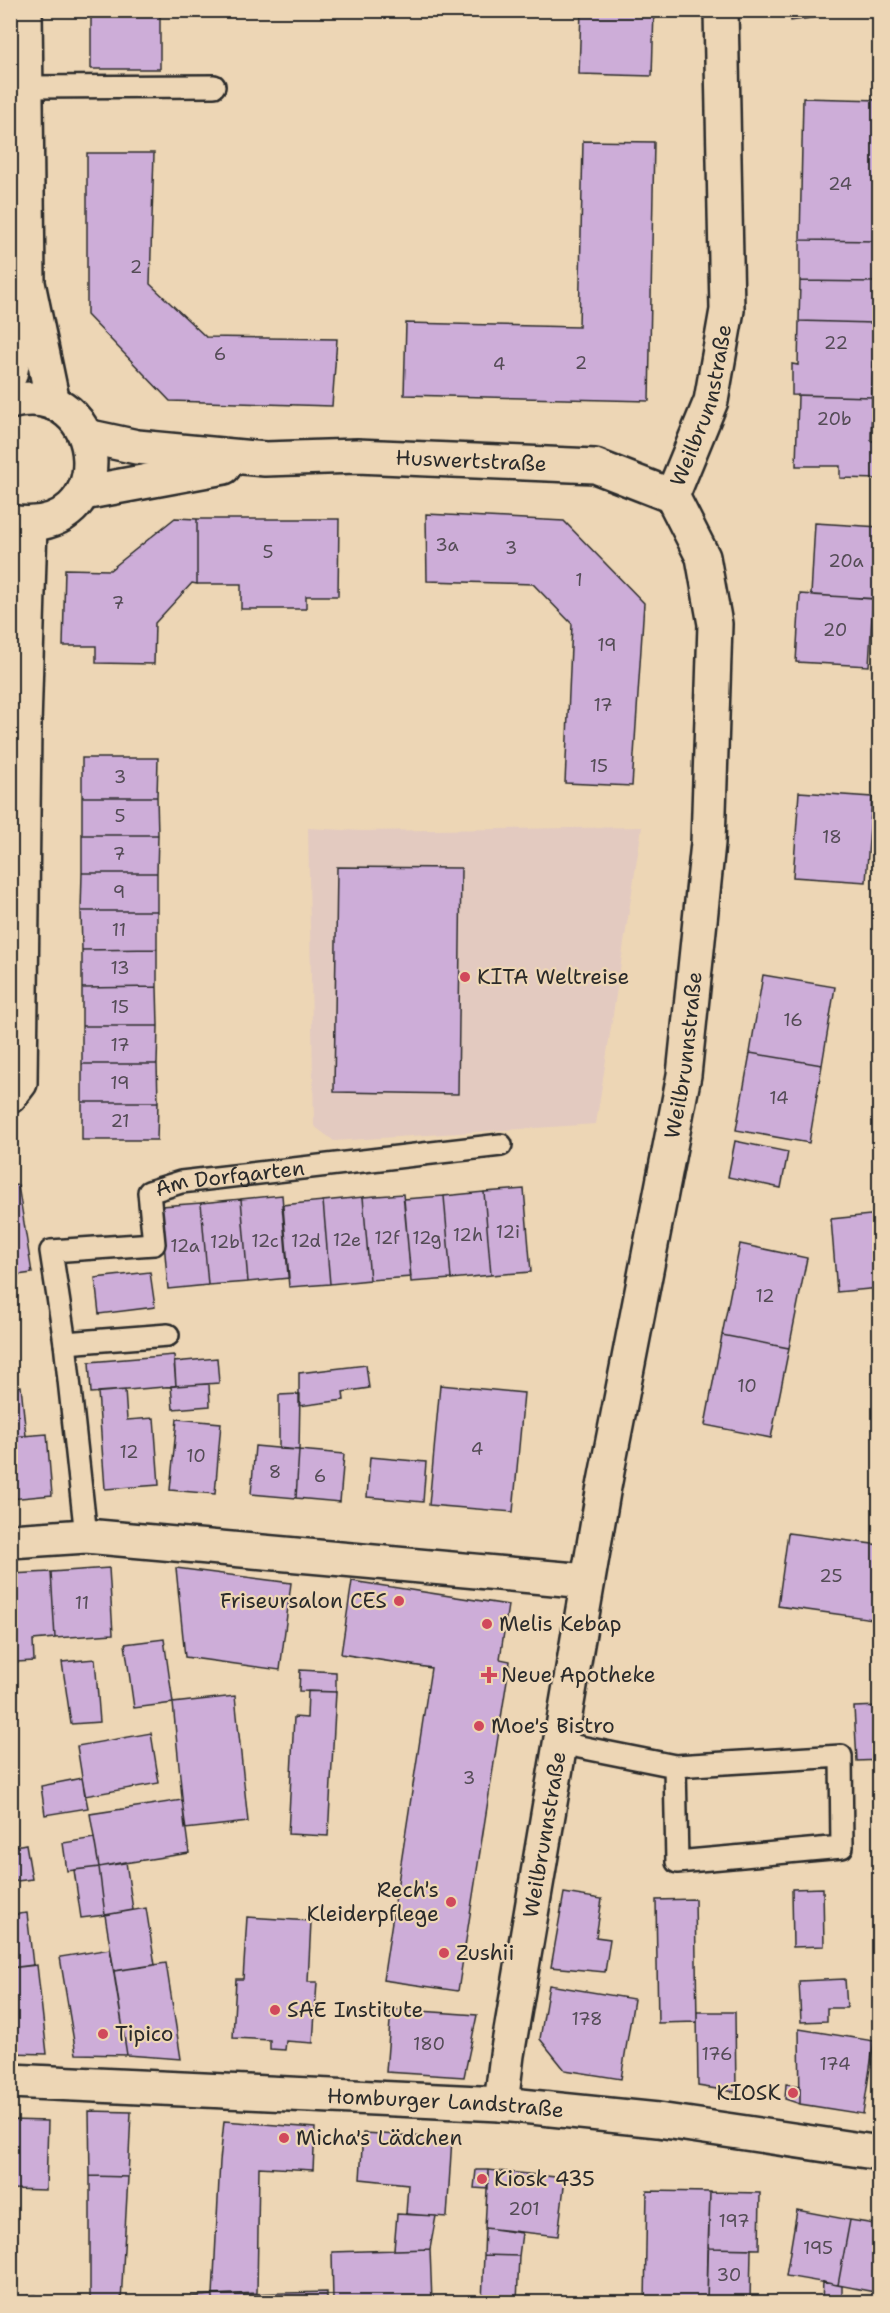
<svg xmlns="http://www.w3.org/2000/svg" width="890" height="2313" font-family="'Shantell Sans',sans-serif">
  <rect width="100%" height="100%" fill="#edd6b5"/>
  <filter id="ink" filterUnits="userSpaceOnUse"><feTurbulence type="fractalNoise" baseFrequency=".0167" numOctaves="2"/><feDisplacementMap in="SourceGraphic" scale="12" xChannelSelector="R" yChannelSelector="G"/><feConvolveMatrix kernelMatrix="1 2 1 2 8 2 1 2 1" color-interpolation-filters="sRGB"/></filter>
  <g filter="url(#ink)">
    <!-- built -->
    <path fill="#e3cac0" d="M 642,827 L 596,1124 L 334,1141 L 314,1126 L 308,828 L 362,831 Z"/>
    <!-- building -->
    <path fill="#cdadd8" stroke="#2b2b2b" stroke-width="1.5" d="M 91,10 L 160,10 L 160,69 L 91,69 Z
      M 581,10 L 654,10 L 652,76 L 579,74 Z
      M 790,10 L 845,10 L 846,13 L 791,21 Z
      M 803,98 L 880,100 L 878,241 L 800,240 Z
      M 583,141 L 654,142 L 649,401 L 404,395 L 406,323 L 579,327 Z
      M 87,153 L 154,153 L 150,284 L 206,337 L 337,339 L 332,406 L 170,401 L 87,315 Z
      M 800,240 L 878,241 L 875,282 L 800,281 Z
      M 800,281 L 875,282 L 874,323 L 799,321 Z
      M 799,321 L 874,323 L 872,397 L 792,395 L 792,364 L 798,365 Z
      M 798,395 L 872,397 L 871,441 L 880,441 L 880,479 L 840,478 L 840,466 L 796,466 Z
      M 426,514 L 564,521 L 644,603 L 632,786 L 565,783 L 572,624 L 533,584 L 427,581 Z
      M 175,518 L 197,519 L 197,584 L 192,583 L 155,623 L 154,664 L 96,663 L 96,646 L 63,646 L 65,569 L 110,570 Z
      M 197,519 L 339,519 L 338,596 L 306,596 L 306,609 L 241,609 L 241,584 L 197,584 Z
      M 815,523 L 880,527 L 880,599 L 811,595 Z
      M 800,594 L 873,599 L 869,666 L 796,662 Z
      M 82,758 L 158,758 L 157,797 L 82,797 Z
      M 799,792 L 872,797 L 866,882 L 793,877 Z
      M 82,797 L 157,797 L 158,835 L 82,835 Z
      M 82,835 L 158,835 L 157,873 L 82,873 Z
      M 337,867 L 461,868 L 458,1094 L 334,1092 Z
      M 82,873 L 157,873 L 157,911 L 81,911 Z
      M 81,911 L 157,911 L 157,949 L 82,950 Z
      M 157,949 L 157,987 L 82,988 L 82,950 Z
      M 763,975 L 835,987 L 822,1065 L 750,1053 Z
      M 157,987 L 158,1026 L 82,1026 L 82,988 Z
      M 82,1026 L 158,1026 L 157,1064 L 82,1064 Z
      M 750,1053 L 822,1065 L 809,1143 L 736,1130 Z
      M 82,1064 L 157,1064 L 158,1102 L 82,1102 Z
      M 82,1102 L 158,1102 L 157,1140 L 82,1140 Z
      M 735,1141 L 788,1152 L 781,1188 L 728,1177 Z
      M 18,1185 L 32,1273 L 10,1276 L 10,1186 Z
      M 524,1189 L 531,1272 L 491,1275 L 484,1192 Z
      M 484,1192 L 491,1275 L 451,1279 L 444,1196 Z
      M 403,1194 L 411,1277 L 370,1280 L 363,1197 Z
      M 282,1195 L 289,1278 L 248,1282 L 241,1199 Z
      M 444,1196 L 451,1279 L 411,1282 L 404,1199 Z
      M 363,1197 L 370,1280 L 330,1284 L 323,1201 Z
      M 241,1199 L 248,1282 L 208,1285 L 201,1203 Z
      M 323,1201 L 330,1284 L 289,1287 L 282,1205 Z
      M 201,1203 L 208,1285 L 168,1289 L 161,1206 Z
      M 880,1214 L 880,1288 L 837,1292 L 831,1219 Z
      M 740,1244 L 807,1258 L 789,1348 L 722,1335 Z
      M 150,1272 L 155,1307 L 99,1314 L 95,1278 Z
      M 722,1335 L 789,1348 L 771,1438 L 705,1425 Z
      M 174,1355 L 176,1386 L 91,1393 L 89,1362 Z
      M 217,1358 L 219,1383 L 176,1386 L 174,1362 Z
      M 366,1365 L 369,1388 L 343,1392 L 344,1400 L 299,1406 L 299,1373 Z
      M 209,1384 L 210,1406 L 173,1409 L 171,1386 Z
      M 440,1385 L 524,1393 L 513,1512 L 429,1505 Z
      M 21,1386 L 26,1436 L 10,1437 L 10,1387 Z
      M 125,1390 L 127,1420 L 154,1418 L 159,1485 L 105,1489 L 98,1392 Z
      M 300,1394 L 299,1450 L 279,1449 L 279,1395 Z
      M 177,1419 L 221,1423 L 215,1494 L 170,1490 Z
      M 47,1434 L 52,1495 L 10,1499 L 10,1437 Z
      M 255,1446 L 299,1450 L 296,1498 L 251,1494 Z
      M 299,1450 L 344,1454 L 340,1502 L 296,1498 Z
      M 370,1457 L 426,1462 L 423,1502 L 367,1497 Z
      M 788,1533 L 880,1545 L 880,1620 L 778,1606 Z
      M 109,1568 L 113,1634 L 55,1638 L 51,1572 Z
      M 176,1568 L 291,1583 L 280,1670 L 185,1657 Z
      M 51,1572 L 55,1638 L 33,1640 L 34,1661 L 16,1662 L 10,1574 Z
      M 352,1581 L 508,1605 L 500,1659 L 510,1661 L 458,1991 L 383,1980 L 431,1668 L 341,1654 Z
      M 164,1639 L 173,1703 L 134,1708 L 125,1644 Z
      M 95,1659 L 100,1722 L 71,1724 L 62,1662 Z
      M 300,1670 L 336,1672 L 336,1692 L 299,1691 Z
      M 308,1691 L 336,1692 L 328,1836 L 288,1834 L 294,1717 L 307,1718 Z
      M 235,1696 L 248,1822 L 185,1829 L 173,1703 Z
      M 880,1706 L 880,1760 L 857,1761 L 854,1707 Z
      M 151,1733 L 159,1783 L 85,1796 L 77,1746 Z
      M 82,1778 L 88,1808 L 45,1815 L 41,1786 Z
      M 182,1800 L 189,1853 L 99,1867 L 90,1814 Z
      M 94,1838 L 99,1867 L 67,1871 L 63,1843 Z
      M 26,1844 L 32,1879 L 10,1882 L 10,1847 Z
      M 126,1862 L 133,1910 L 105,1915 L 99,1867 Z
      M 99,1867 L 105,1915 L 81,1918 L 74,1870 Z
      M 823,1888 L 824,1946 L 793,1947 L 792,1889 Z
      M 564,1893 L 602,1899 L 596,1937 L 610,1939 L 605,1972 L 551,1967 Z
      M 695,1899 L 697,2022 L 658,2023 L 656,1900 Z
      M 146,1908 L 155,1965 L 114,1971 L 105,1915 Z
      M 27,1913 L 33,1965 L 10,1968 L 10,1915 Z
      M 247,1917 L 311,1921 L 308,1982 L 317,1982 L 313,2043 L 286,2041 L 285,2050 L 270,2049 L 270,2040 L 233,2038 L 236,1979 L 243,1979 Z
      M 110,1949 L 127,2055 L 76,2054 L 60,1957 Z
      M 166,1963 L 181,2059 L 127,2055 L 114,1971 Z
      M 37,1965 L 47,2054 L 10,2053 L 10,1968 Z
      M 845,1979 L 847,2008 L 827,2008 L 827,2021 L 801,2022 L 799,1981 Z
      M 549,1985 L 634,1999 L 621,2079 L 565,2070 L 540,2039 Z
      M 391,2009 L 477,2015 L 464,2077 L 386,2072 Z
      M 697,2012 L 735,2012 L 736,2092 L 698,2086 Z
      M 799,2029 L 874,2041 L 863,2114 L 800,2104 Z
      M 786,2084 L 800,2086 L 800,2104 L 785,2099 Z
      M 89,2111 L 131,2112 L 128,2177 L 90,2176 Z
      M 10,2120 L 48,2121 L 46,2190 L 10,2189 Z
      M 224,2121 L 315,2128 L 313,2170 L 259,2167 L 257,2293 L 213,2295 L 220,2161 Z
      M 363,2133 L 452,2138 L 447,2217 L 406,2214 L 408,2184 L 360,2179 Z
      M 476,2170 L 488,2170 L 488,2189 L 474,2188 Z
      M 488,2170 L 565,2178 L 558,2236 L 485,2228 Z
      M 90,2176 L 128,2177 L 121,2302 L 90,2302 Z
      M 647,2191 L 710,2192 L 707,2302 L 645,2302 Z
      M 710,2192 L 760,2193 L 759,2249 L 708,2248 Z
      M 797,2210 L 850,2220 L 838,2285 L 786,2276 Z
      M 397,2214 L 436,2216 L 430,2249 L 394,2250 Z
      M 850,2220 L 880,2225 L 880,2293 L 838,2285 Z
      M 485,2228 L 522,2233 L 519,2256 L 484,2255 Z
      M 708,2248 L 751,2249 L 750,2302 L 707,2301 Z
      M 430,2249 L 432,2302 L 333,2302 L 332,2252 Z
      M 484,2255 L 519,2256 L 517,2302 L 482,2302 Z
      M 823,2282 L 842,2286 L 842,2302 L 822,2302 Z
      M 327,2292 L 327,2302 L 213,2302 L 213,2295 Z
      M 35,2295 L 35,2302 L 10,2302 L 10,2297 Z
      M 213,2295 L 213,2302 L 119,2302 L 121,2302 Z"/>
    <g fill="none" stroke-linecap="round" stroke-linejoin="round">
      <defs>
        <g id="service">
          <path d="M 26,87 L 214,86"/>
          <path d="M 65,1343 L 168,1335"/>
          <path id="s1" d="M 86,1536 L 65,1343 L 51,1251 L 154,1244 L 149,1192 L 181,1182 L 501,1145"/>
          <path d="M 560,1743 L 675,1766 L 841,1756 L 842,1847 L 677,1862 L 675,1766"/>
        </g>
        <g id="minor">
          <path d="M 25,10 L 28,283 L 53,403"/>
          <path d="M 10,375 L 25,302"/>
          <path d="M 10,402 C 110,375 123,541 10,522"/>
          <path id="s2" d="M 86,436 L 137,447 L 265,459 L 357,456 L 595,466 L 672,496"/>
          <path d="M 83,493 L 224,467"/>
          <path id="s3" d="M 672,496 L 711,401 L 727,310 L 721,10"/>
          <path d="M 10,1096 L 20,1083 L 24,726 L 30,525"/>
          <path d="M 10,1541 L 86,1536 L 587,1581"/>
          <path id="s4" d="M 501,2104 L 507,2055 L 603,1492 L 684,1075 L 708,843 L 715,624 L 703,557 L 672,496"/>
        </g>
        <g id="tertiary">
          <path id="s5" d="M 10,2081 L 501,2104 L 658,2120 L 880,2153"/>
        </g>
      </defs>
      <!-- service casing -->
      <use href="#service" stroke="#2b2b2b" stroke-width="26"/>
      <!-- minor casing -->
      <use href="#minor" stroke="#2b2b2b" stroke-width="38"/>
      <!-- tertiary casing -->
      <use href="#tertiary" stroke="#2b2b2b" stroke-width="38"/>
      <!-- service -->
      <use href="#service" stroke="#edd6b5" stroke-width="21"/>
      <!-- minor -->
      <use href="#minor" stroke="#edd6b5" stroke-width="33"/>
      <!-- tertiary -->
      <use href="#tertiary" stroke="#edd6b5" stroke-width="33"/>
    </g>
  </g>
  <!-- markers -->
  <g fill="#d1495b" stroke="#edd6b5" stroke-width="2">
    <circle cx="465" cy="977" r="6"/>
    <circle cx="399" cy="1601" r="6"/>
    <circle cx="487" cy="1624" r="6"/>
    <path d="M486 1666h6v6h6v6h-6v6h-6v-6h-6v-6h6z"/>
    <circle cx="479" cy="1726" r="6"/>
    <circle cx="451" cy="1902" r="6"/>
    <circle cx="444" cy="1953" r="6"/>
    <circle cx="275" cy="2010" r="6"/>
    <circle cx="103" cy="2034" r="6"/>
    <circle cx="793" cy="2093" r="6"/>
    <circle cx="284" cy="2138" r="6"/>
    <circle cx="482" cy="2179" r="6"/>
  </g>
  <g text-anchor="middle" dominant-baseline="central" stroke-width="4.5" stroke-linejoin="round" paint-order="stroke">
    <!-- number labels -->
    <g font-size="18" fill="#544c56">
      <text x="840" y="184">24</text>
      <text x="136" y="267">2</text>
      <text x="836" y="343">22</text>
      <text x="220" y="354">6</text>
      <text x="581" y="363">2</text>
      <text x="499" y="364">4</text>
      <text x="834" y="419">20b</text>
      <text x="447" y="545">3a</text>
      <text x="511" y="548">3</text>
      <text x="268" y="552">5</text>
      <text x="846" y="561">20a</text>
      <text x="579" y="580">1</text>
      <text x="118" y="603">7</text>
      <text x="835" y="630">20</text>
      <text x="607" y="645">19</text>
      <text x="603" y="705">17</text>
      <text x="599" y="766">15</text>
      <text x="120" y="777">3</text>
      <text x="120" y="816">5</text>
      <text x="832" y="837">18</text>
      <text x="119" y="854">7</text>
      <text x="119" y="892">9</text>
      <text x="119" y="930">11</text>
      <text x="120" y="968">13</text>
      <text x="120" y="1007">15</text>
      <text x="793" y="1020">16</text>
      <text x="120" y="1045">17</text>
      <text x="120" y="1083">19</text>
      <text x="779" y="1098">14</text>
      <text x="120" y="1121">21</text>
      <text x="508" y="1232">12i</text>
      <text x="468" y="1235">12h</text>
      <text x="387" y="1238">12f</text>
      <text x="427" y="1238">12g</text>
      <text x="347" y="1240">12e</text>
      <text x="265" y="1241">12c</text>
      <text x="306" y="1241">12d</text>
      <text x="225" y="1242">12b</text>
      <text x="185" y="1246">12a</text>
      <text x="765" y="1296">12</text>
      <text x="747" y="1386">10</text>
      <text x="477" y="1449">4</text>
      <text x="129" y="1452">12</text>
      <text x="196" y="1456">10</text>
      <text x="275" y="1472">8</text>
      <text x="320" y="1476">6</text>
      <text x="831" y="1576">25</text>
      <text x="82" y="1603">11</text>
      <text x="469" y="1778">3</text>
      <text x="587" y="2019">178</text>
      <text x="429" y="2044">180</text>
      <text x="717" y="2054">176</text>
      <text x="835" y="2064">174</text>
      <text x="524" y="2209">201</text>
      <text x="734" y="2221">197</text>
      <text x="818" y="2248">195</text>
      <text x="729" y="2275">30</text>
    </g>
    <!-- street labels -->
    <g font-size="21" fill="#2b2b2b" stroke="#edd6b5">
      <text stroke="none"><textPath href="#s3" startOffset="96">Weilbrunnstraße</textPath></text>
      <text stroke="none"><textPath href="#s2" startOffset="387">Huswertstraße</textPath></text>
      <text stroke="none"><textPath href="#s4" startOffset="1065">Weilbrunnstraße</textPath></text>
      <text stroke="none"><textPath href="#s1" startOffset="525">Am Dorfgarten</textPath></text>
      <text stroke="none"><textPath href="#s4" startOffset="273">Weilbrunnstraße</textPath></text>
      <text stroke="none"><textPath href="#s5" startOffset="436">Homburger Landstraße</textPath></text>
    </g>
    <!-- poi labels -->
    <g font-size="21" fill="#2b2b2b" stroke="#edd6b5" text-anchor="start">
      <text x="477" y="977">KITA Weltreise</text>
      <text x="387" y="1601" text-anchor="end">Friseursalon CES</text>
      <text x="499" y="1624">Melis Kebap</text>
      <text x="501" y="1675">Neue Apotheke</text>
      <text x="491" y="1726">Moe's Bistro</text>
      <text x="439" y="1890" text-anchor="end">Rech's<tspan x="439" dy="24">Kleiderpflege</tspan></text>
      <text x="456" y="1953">Zushii</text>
      <text x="287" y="2010">SAE Institute</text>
      <text x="115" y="2034">Tipico</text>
      <text x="781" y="2093" text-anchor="end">KIOSK</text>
      <text x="296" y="2138">Micha's Lädchen</text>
      <text x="494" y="2179">Kiosk 435</text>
    </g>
  </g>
  <!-- margin -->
  <rect width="890" height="2313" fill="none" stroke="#edd6b5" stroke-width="36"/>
  <rect x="18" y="18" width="854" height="2277" fill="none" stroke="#2b2b2b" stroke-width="2" filter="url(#ink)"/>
</svg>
